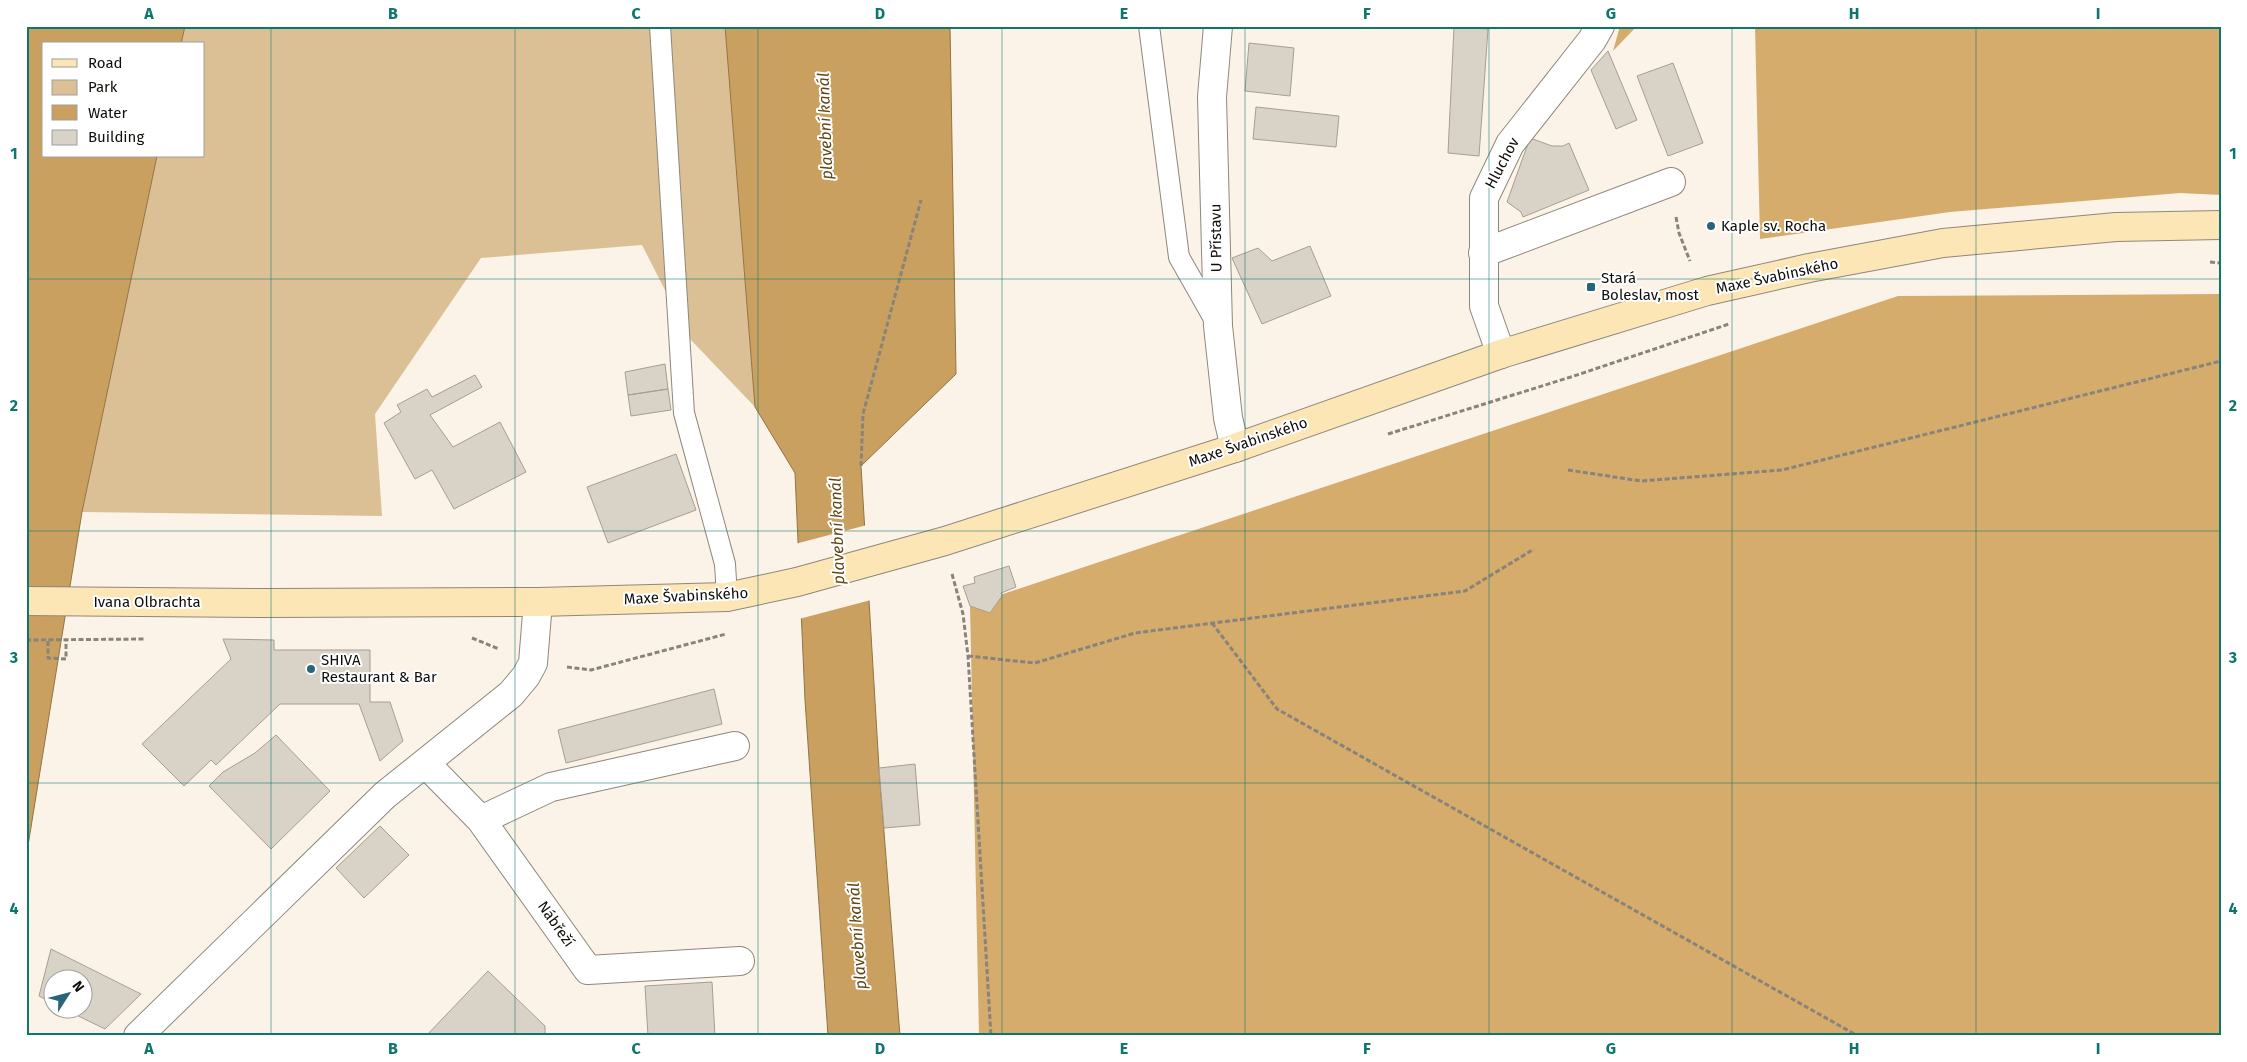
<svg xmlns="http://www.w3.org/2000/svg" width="2247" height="1062" font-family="'Fira Sans',sans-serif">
  <rect width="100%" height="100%" fill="#fbf3e8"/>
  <!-- green -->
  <path fill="#dcc095" d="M 185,26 L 725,26 L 755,407 L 690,339 L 642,245 L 481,258 L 375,414 L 382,516 L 82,512 L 157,156 L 204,156 L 204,44 L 181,44 Z"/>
  <!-- forest -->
  <path fill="#d5ac6b" d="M 1620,26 L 1637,26 L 1613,51 Z
    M 1755,26 L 2221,26 L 2221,195 L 2180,193 L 1950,212 L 1760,239 Z
    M 2221,294 L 2221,1036 L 979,1036 L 970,605 L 1898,296 Z"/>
  <!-- water -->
  <path fill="#c9a05f" stroke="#917445" d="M 26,26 L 185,26 L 181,44 L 44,44 L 44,156 L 157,156 L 82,512 L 26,858 Z
    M 725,26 L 950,26 L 956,374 L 861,466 L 879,768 L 900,1036 L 828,1036 L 805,700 L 795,473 L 755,407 Z"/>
  <!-- pier -->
  <path fill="#fbf3e8" d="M 867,525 L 871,600 L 799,619 L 795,544 Z"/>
  <!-- building -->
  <path fill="#d9d2c7" stroke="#a59e93" d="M 1454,27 L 1488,29 L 1479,156 L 1448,153 Z
    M 1249,43 L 1294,48 L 1290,96 L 1245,91 Z
    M 1608,51 L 1637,120 L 1616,129 L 1591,70 Z
    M 1673,63 L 1703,143 L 1668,156 L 1637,76 Z
    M 1256,107 L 1339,116 L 1336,147 L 1253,139 Z
    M 1530,138 L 1552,146 L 1563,146 L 1569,143 L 1589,190 L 1523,217 L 1521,212 L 1507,202 Z
    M 1310,246 L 1331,296 L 1262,324 L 1232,258 L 1258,248 L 1272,261 Z
    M 665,364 L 668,389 L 628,395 L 625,372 Z
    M 475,375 L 482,387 L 430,415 L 453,447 L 500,422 L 526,472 L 454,509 L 432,470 L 415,479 L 384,423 L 401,412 L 397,405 L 427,389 L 432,397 Z
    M 668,389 L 671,410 L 631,416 L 628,395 Z
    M 676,454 L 696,510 L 608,543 L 587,487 Z
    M 1009,566 L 1016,587 L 1001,593 L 1002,596 L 990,613 L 970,606 L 963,586 L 975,583 L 974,577 Z
    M 223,639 L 274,640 L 274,650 L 370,650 L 370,702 L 390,702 L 403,741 L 380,761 L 359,704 L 280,704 L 216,765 L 211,760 L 184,786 L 142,744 L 231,659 Z
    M 714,689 L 722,724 L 566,763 L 558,730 Z
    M 276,735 L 330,791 L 271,849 L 209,786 L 223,772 L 255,753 Z
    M 915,764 L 920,825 L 884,828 L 879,768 Z
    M 380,826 L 409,855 L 364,898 L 336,868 Z
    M 51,949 L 141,994 L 105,1029 L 66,1010 L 82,1010 L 82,980 L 52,980 L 52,1003 L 39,996 Z
    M 488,971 L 545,1026 L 545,1036 L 426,1036 Z
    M 712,982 L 715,1036 L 648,1036 L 645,986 Z"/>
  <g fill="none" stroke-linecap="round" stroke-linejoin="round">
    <defs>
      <path id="lane" d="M 660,26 L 684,413 L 725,564 L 727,597
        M 1149,26 L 1179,257 L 1217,324"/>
      <path id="street" d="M 1218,26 L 1212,97 L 1218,326 L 1228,418 L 1235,448
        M 1483,253 L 1671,182
        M 1501,354 L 1484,306 L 1484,198 L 1510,144 L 1592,40 L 1600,26
        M 426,764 L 481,820 L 588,970 L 740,961
        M 481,820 L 551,787 L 735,746
        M 138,1036 L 385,795 L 511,694 L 526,676 L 533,663 L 538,602"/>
      <path id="secondary" d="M 26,601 L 268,603 L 538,602 L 727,597 L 797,582 L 945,541 L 1235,448 L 1501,354 L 1707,291 L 1809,268 L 1943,243 L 2116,227 L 2221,225"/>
    </defs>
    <!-- lane casing -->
    <use href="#lane" stroke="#8e877d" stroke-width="22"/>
    <!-- street casing -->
    <use href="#street" stroke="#8e877d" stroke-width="30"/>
    <!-- secondary casing -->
    <use href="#secondary" stroke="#8e877d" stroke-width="30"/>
    <!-- path -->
    <path stroke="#88837c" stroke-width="3" stroke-dasharray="5 2.5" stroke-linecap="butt" d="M 1676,217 L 1679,233 L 1690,261
      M 2210,262 L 2221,263
      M 1388,434 L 1574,376 L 1729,324
      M 861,466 L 863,414 L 921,200
      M 1568,470 L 1641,481 L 1782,470 L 2221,361
      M 952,574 L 963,614 L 968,656 L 991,1036
      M 1212,623 L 1277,709 L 1858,1036
      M 472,638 L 499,649
      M 26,640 L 146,639
      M 48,641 L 48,658 L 66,659 L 66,641
      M 968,656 L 1035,663 L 1135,633 L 1465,591 L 1534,549
      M 567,667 L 591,670 L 726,634"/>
    <!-- lane -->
    <use href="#lane" stroke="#fff" stroke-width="20"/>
    <!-- street -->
    <use href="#street" stroke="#fff" stroke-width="28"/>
    <!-- secondary -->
    <use href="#secondary" stroke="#fce6b5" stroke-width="28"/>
  </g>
  <!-- grid -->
  <path fill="none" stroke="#0f766e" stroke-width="1" stroke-opacity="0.55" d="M 271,26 L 271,1036M 515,26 L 515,1036M 758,26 L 758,1036M 1002,26 L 1002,1036M 1245,26 L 1245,1036M 1489,26 L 1489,1036M 1732,26 L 1732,1036M 1976,26 L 1976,1036M 26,279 L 2221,279M 26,531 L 2221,531M 26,783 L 2221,783"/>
  <!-- markers -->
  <g fill="#28647c" stroke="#fff" stroke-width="2">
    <circle cx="1711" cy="226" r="5"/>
    <rect x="1586" y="282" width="10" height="10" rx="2.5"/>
    <circle cx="311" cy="669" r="5"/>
  </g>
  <g text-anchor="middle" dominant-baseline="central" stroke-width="4" stroke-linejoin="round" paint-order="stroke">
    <!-- street labels -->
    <g font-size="15" fill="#0f0d09" stroke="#fff">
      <text transform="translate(1502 163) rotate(-62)">Hluchov</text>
      <text transform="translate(1216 238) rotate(-91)">U Přístavu</text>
      <text transform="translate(1777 276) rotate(-12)">Maxe Švabinského</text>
      <text transform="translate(1248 442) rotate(-19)">Maxe Švabinského</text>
      <text transform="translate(686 596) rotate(-3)">Maxe Švabinského</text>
      <text x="147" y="602">Ivana Olbrachta</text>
      <text transform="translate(556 924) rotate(55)">Nábřeží</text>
    </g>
    <!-- poi labels -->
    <g font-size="15" fill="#0f0d09" stroke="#fff" text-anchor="start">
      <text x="1721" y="226">Kaple sv. Rocha</text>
      <text x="1601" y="278">Stará<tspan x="1601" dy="17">Boleslav, most</tspan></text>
      <text x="321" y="660">SHIVA<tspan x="321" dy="17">Restaurant &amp; Bar</tspan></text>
    </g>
    <!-- water labels -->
    <g font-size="16" font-style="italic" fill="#614512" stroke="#fff">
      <text transform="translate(825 126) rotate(-92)">plavební kanál</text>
      <text transform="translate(837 531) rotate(-92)">plavební kanál</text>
      <text transform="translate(857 936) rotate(-94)">plavební kanál</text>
    </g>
  </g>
  <!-- border -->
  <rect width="2247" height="1062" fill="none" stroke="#ffffff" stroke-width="55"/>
  <!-- legend -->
  <rect x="42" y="42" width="162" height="115" fill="#ffffff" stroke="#9f9e9d"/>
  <rect x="52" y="59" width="25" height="8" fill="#fce6b5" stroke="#9f9e9d"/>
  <text x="88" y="68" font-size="15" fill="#0f0d09">Road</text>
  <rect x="52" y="80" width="25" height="15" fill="#dcc095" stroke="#9f9e9d"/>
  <text x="88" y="92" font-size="15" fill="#0f0d09">Park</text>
  <rect x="52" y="105" width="25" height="15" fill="#c9a05f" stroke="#9f9e9d"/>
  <text x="88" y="118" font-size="15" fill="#0f0d09">Water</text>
  <rect x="52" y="130" width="25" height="15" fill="#d9d2c7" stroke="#9f9e9d"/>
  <text x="88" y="142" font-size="15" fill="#0f0d09">Building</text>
  <!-- north arrow -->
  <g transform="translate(68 994) rotate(54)"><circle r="24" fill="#ffffff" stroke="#9f9e9d"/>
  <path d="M0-4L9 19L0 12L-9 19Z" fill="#28647c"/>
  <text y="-8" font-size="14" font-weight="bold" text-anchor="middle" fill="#0f0d09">N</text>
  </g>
  <rect x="28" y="28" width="2192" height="1006" fill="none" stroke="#0f766e" stroke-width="2"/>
  <g font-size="16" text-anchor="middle" font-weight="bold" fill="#0f766e">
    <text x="149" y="19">A</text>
    <text x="393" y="19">B</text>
    <text x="636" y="19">C</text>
    <text x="880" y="19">D</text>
    <text x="1124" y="19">E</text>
    <text x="1367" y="19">F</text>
    <text x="1611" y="19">G</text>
    <text x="1854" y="19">H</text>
    <text x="2098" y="19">I</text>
    <text x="14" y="159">1</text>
    <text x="2233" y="159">1</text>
    <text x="14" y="411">2</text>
    <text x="2233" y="411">2</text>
    <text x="14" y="663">3</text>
    <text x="2233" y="663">3</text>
    <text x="14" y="914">4</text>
    <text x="2233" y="914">4</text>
    <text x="149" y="1054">A</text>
    <text x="393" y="1054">B</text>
    <text x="636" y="1054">C</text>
    <text x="880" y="1054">D</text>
    <text x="1124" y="1054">E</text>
    <text x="1367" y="1054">F</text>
    <text x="1611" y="1054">G</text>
    <text x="1854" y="1054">H</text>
    <text x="2098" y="1054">I</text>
  </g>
</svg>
